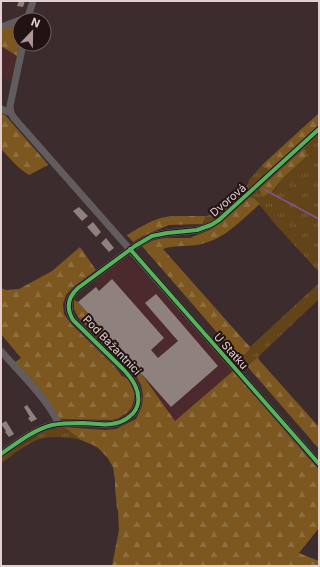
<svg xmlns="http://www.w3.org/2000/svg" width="320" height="567" font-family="Inter,sans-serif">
  <defs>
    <pattern id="grass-tufts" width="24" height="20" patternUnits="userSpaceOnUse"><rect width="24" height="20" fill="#624418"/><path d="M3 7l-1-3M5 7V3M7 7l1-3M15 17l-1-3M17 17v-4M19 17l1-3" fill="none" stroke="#785e39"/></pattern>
    <pattern id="forest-firs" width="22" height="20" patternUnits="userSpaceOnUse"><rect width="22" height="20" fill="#7c5720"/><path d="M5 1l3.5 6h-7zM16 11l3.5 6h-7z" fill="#8e6e3f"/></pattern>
  </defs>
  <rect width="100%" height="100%" fill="#3d2c2e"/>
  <!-- built -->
  <path fill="#4b292c" d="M 1,46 L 17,56 L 11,82 L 1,75 Z
    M 126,254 L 233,371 L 175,421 L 141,373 L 78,302 L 96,286 L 93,282 Z"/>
  <!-- grass -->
  <path fill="url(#grass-tufts)" d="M 319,133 L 318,135 L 319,272 L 275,224 L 254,198 L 250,197 L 259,189 L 260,193 L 268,194 L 273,192 L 283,178 L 307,156 L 303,149 L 301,150 Z
    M 262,165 L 264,168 L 268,169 L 267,174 L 214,220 L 202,224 L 206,216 L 220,211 L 246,187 L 248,184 L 249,180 Z
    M 319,283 L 319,299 L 259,356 L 247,366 L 240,359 L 249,350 L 250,347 Z
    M 64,427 L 81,440 C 70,437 56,436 44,438 C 29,441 13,455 1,463 L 1,457 L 45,431 Z"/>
  <!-- forest -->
  <path fill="url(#forest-firs)" d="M 19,24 L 20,41 L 17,56 L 1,46 L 1,30 Z
    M 319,113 L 319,125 L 267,174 L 268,169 L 264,168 L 262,165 Z
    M 2,114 L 5,115 L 46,162 L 48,165 L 29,175 C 17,168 10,158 1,149 L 1,115 Z
    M 303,149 L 305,149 L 307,156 L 283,178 L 272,192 L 262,197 L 259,189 Z
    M 250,197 L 254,198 L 260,204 C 243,218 227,237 205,243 C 191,248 176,244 163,249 L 250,347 L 249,350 L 240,359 L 142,246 L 154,240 L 165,238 L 190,238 L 212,229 L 222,222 Z
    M 179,216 L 206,216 L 202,224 L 169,225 L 143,236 L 133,242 L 127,235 C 139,228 152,219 166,217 C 170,216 175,216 179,216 Z
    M 80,247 L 96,270 L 72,288 L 66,295 L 63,304 L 64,314 L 71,324 L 115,367 L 122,376 L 128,379 L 134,392 L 134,400 L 132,407 L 128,412 L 119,418 L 112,420 L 60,419 L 12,364 L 21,358 L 1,334 L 1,288 L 6,290 L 19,289 L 52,271 Z
    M 74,300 L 78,302 L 141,373 L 175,421 L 233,371 L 319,470 L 319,528 L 299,553 L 319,561 L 319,566 L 112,566 L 119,530 L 118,511 L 117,508 L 115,488 L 115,480 L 113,467 L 107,457 L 98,448 L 93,445 L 81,440 L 64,427 L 105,430 L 116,429 L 136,419 L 142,406 L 143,395 L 141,385 L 135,374 L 116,357 L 78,317 L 74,309 Z
    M 259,356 L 258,358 L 260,361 L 319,427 L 319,449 L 247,366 Z"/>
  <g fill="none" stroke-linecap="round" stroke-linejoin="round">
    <!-- stream -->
    <path stroke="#7f5495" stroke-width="1.5" d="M 265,190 L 319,219"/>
  </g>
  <!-- building -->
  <path fill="#8f817e" d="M 19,1 L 25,1 L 23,7 L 17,6 Z
    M 79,207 L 88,216 L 82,221 L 73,211 Z
    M 93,222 L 101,232 L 96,237 L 87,227 Z
    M 106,238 L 114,248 L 109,252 L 101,243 Z
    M 112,279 L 164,338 L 151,350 L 158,358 L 178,341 L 145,303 L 156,294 L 218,366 L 171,407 L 78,302 L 96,287 L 99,291 Z
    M 27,405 L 37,419 L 31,422 L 28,418 L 30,417 L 24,407 Z
    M 6,421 L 14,434 L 9,437 L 5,432 L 6,431 L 1,424 Z"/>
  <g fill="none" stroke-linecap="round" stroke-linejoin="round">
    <!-- minor -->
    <path stroke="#625c5e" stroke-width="7" d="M 1,27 L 28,17 L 33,1
      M 23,44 L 10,106 L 11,113 L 14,118 L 319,464
      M 1,109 L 11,113
      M 1,351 C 21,374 45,396 59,424
      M 1,454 C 17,443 33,430 52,425 C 62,423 73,423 83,423 C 99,424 117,428 130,416 C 134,413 137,409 138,403 C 140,390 133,380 124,370 L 73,320 C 66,308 68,297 78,288 L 135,246 L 152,236 L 167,233 L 197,230 L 211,225 L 219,220 L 319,129"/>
    <defs>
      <path id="cycleway" d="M 130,249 L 319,464
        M 1,454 C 17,443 33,430 52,425 C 62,423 73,423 83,423 C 99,424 117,428 130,416 C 134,413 137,409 138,403 C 140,390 133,380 124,370 L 73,320 C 66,308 68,297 78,288 L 135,246 L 152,236 L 167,233 L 197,230 L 211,225 L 219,220 L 319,129"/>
    </defs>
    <!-- cycleway casing -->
    <use href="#cycleway" stroke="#211314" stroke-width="6"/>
    <!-- cycleway -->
    <use href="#cycleway" stroke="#56b35d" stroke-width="4"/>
  </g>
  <g text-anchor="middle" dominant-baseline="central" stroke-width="4" stroke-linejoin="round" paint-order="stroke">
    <!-- street labels -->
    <g font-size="11" fill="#e4d0d1" stroke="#211314">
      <text transform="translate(228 200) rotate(-41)">Dvorová</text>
      <text transform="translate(112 345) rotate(46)">Pod Bažantnicí</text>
      <text transform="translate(231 351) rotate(48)">U Statku</text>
    </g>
  </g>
  <!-- border -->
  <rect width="320" height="567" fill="none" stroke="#e4d0d1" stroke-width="4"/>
  <!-- north arrow -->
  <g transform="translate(32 32) rotate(22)"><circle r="19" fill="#211314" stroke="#6f5f60"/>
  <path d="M0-3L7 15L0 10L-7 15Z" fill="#aa9798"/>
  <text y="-6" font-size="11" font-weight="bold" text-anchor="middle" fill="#e4d0d1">N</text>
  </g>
</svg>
